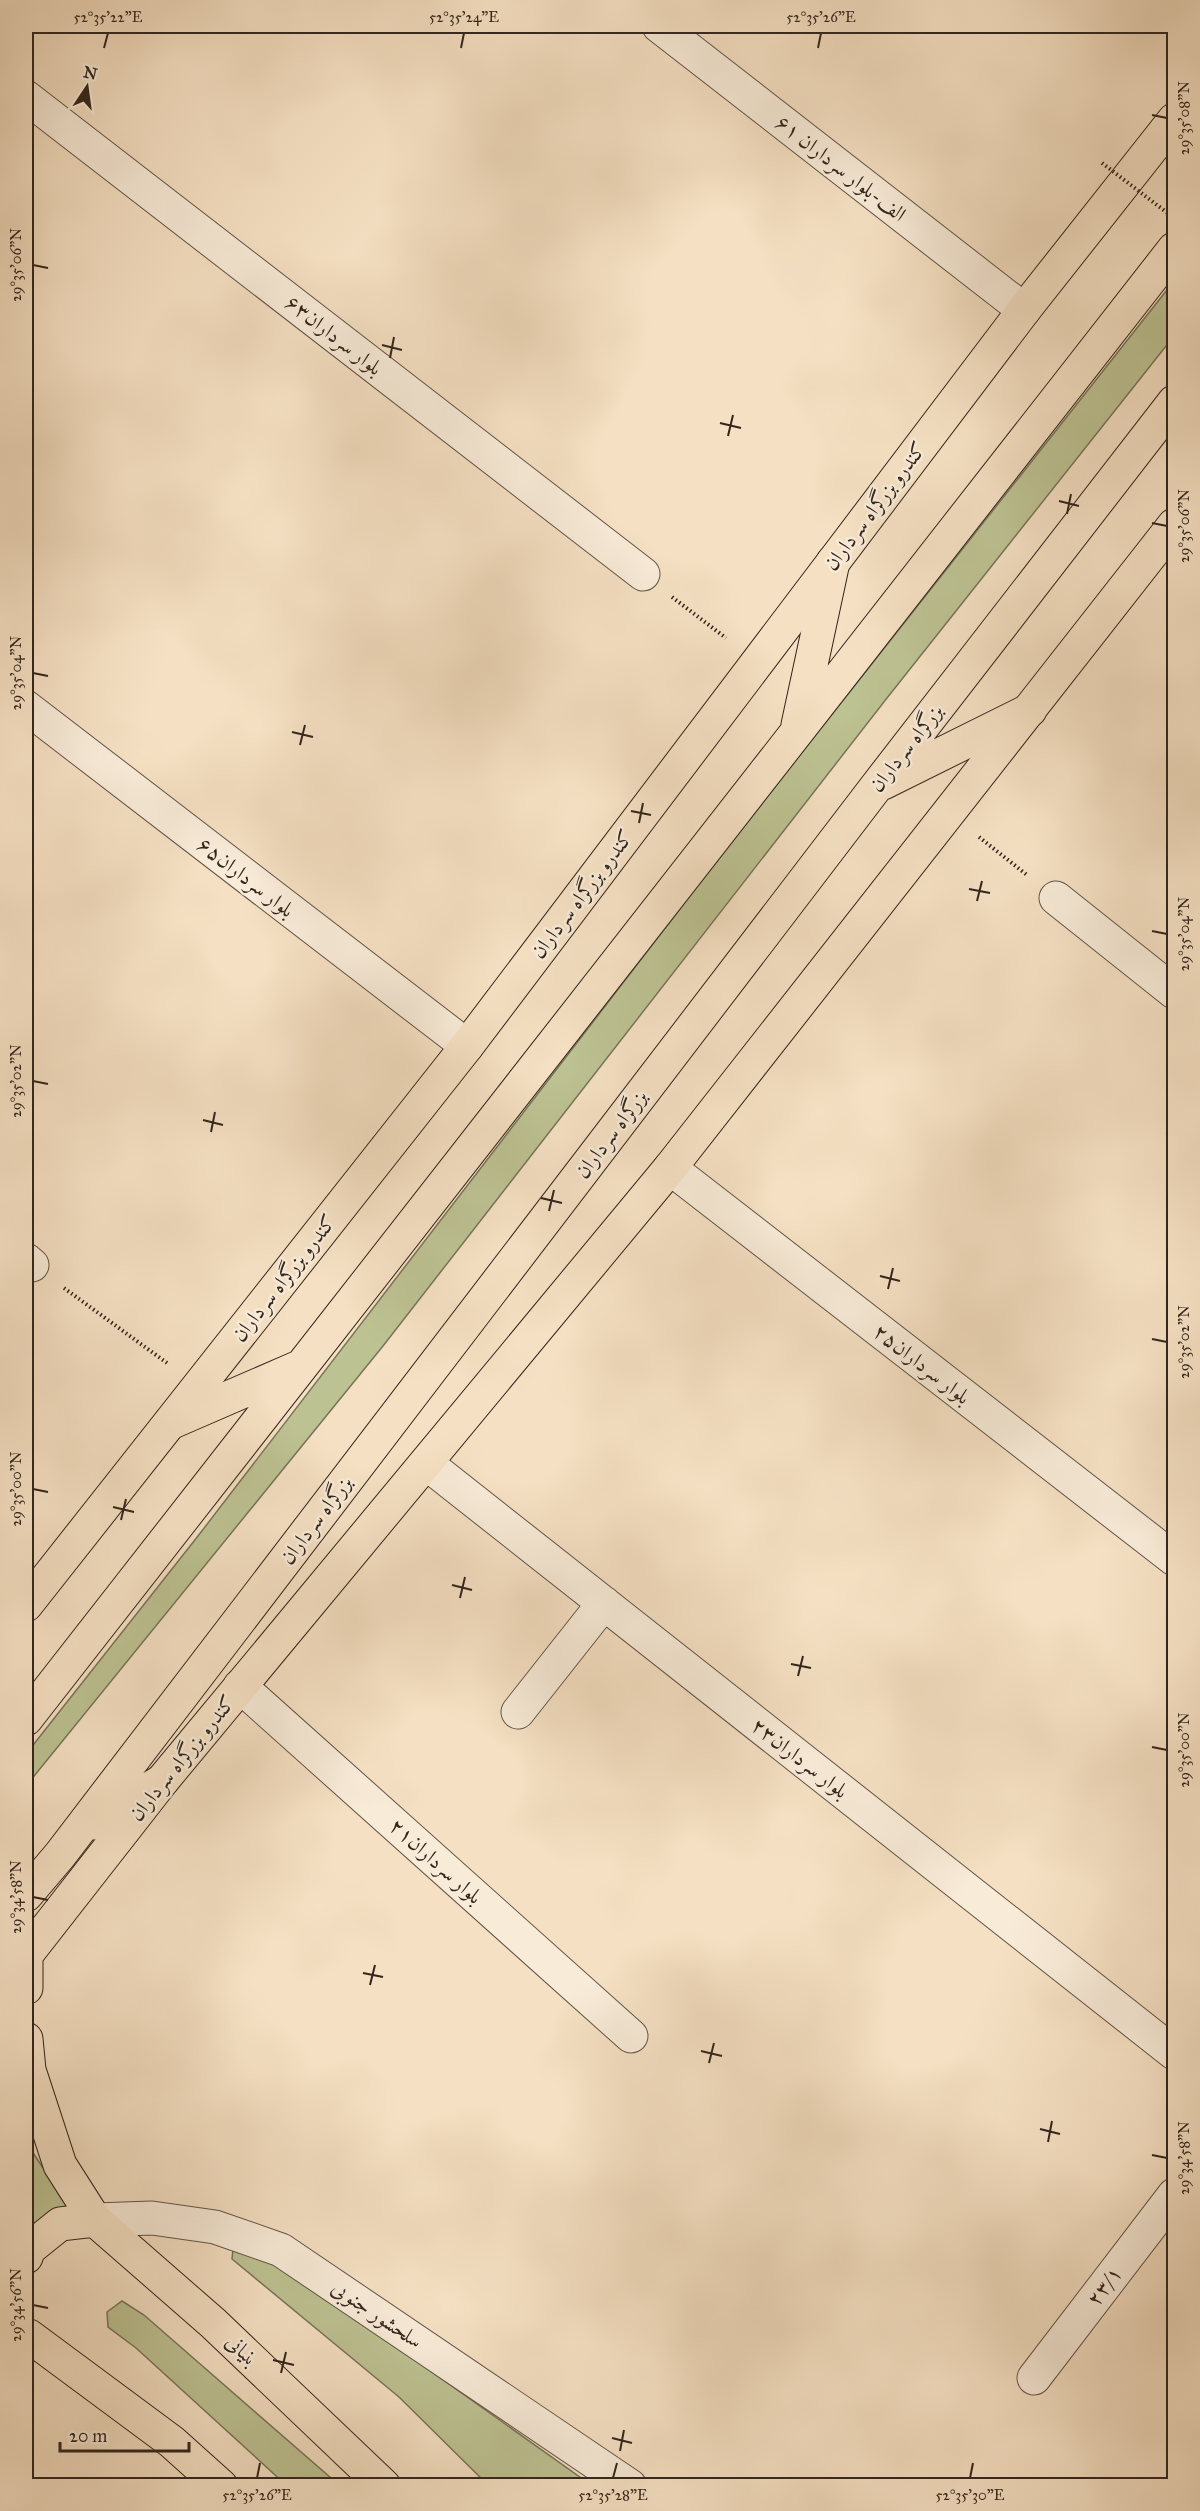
<svg xmlns="http://www.w3.org/2000/svg" width="1200" height="2511" font-family="'IM FELL Great Primer',Amiri,serif">
  <rect width="100%" height="100%" fill="#f5e0c3"/>
  <filter id="stains"><feTurbulence type="fractalNoise" baseFrequency=".00333" numOctaves="4"/><feColorMatrix values="0 0 0 0 .2 0 0 0 0 .09 0 0 0 0 .02 0 0 0 .5 -.17"/></filter>
  <radialGradient id="worn" r=".72"><stop offset=".6" stop-color="#630" stop-opacity="0"/><stop offset="1" stop-color="#630" stop-opacity=".3"/></radialGradient>
  <!-- green -->
  <path fill="#bdc293" stroke="#787458" stroke-width="1.5" d="M 1174,281 L 1174,336 L 887,698 L 383,1346 L 26,1786 L 26,1754 L 198,1536 L 732,841 Z
    M 26,2142 L 70,2209 L 26,2230 Z
    M 234,2239 L 266,2254 L 591,2485 L 488,2485 L 399,2397 L 232,2259 Z
    M 122,2301 L 144,2315 L 339,2485 L 286,2485 L 136,2348 L 108,2327 L 107,2312 Z"/>
  <g fill="none" stroke-linecap="round" stroke-linejoin="round">
    <defs>
      <path id="minor" d="M 659,26 L 1024,310
        M 26,97 L 643,574
        M 26,707 L 467,1046
        M 1056,898 L 1174,992
        M 670,1168 L 1174,1559
        M 26,1260 L 32,1265
        M 426,1463 L 1174,2053
        M 240,1686 L 631,2036
        M 518,1712 L 604,1603
        M 95,2220 L 152,2218 L 215,2227 L 281,2250 L 630,2486
        M 1034,2378 L 1174,2195"/>
      <path id="major" d="M 26,1605 L 467,1046 L 1024,310 L 1174,120
        M 26,1955 L 162,1781 L 670,1168 L 1174,525
        M 26,1988 L 26,1954 L 33,1934
        M 26,2039 L 29,2070 L 60,2165 L 95,2220 L 213,2323 L 384,2486
        M 26,2257 L 29,2249 L 60,2224 L 95,2220
        M 29,2336 L 172,2442 L 221,2486"/>
      <path id="highway" d="M 798,725 L 833,562
        M 883,783 L 1030,710
        M 170,1423 L 297,1368
        M 26,1719 L 1174,249
        M 93,1823 L 162,1781
        M 26,1895 L 60,1855 L 876,787 L 1174,402"/>
    </defs>
    <!-- minor casing -->
    <use href="#minor" stroke="#635446" stroke-width="35"/>
    <!-- major casing -->
    <use href="#major" stroke="#32251d" stroke-width="35"/>
    <!-- highway casing -->
    <use href="#highway" stroke="#32251d" stroke-width="35"/>
    <!-- path -->
    <path stroke="#32251d" stroke-width="4" stroke-dasharray="1.5 3" stroke-linecap="butt" d="M 672,597 L 726,638
      M 979,837 L 1027,875
      M 64,1288 L 167,1363"/>
    <!-- minor -->
    <use href="#minor" stroke="#f8ebd8" stroke-width="33"/>
    <!-- major -->
    <use href="#major" stroke="#f5e0c3" stroke-width="33"/>
    <!-- highway -->
    <use href="#highway" stroke="#f5e0c3" stroke-width="33"/>
    <!-- path-bridge -->
    <path stroke="#32251d" stroke-width="4" stroke-dasharray="1.5 3" stroke-linecap="butt" d="M 1102,163 L 1174,218"/>
  </g>
  <!-- ticks -->
  <path fill="none" stroke="#32251d" stroke-width="2" d="M 104,48 L 108,33M 461,48 L 464,33M 818,48 L 821,33M 1152,115 L 1167,118M 33,265 L 48,268M 382,345 L 402,350M 390,358 L 394,337M 720,423 L 741,428M 728,436 L 733,415M 1059,501 L 1079,506M 1067,514 L 1071,494M 1152,523 L 1167,526M 33,673 L 48,676M 292,732 L 313,737M 300,745 L 305,725M 631,811 L 651,815M 639,823 L 643,803M 969,889 L 990,893M 977,901 L 982,881M 1152,931 L 1167,934M 33,1081 L 48,1084M 203,1120 L 223,1125M 211,1132 L 215,1112M 541,1198 L 562,1203M 549,1211 L 554,1190M 880,1276 L 900,1281M 888,1289 L 893,1268M 1152,1339 L 1167,1342M 33,1489 L 48,1492M 113,1507 L 134,1512M 121,1520 L 126,1499M 452,1585 L 472,1590M 460,1598 L 465,1577M 791,1664 L 811,1668M 798,1676 L 803,1656M 1152,1747 L 1167,1750M 33,1897 L 48,1900M 363,1973 L 383,1977M 370,1985 L 375,1965M 701,2051 L 722,2056M 709,2063 L 714,2043M 1040,2129 L 1060,2134M 1048,2142 L 1052,2121M 1152,2155 L 1167,2158M 33,2305 L 48,2308M 273,2360 L 294,2365M 281,2373 L 286,2352M 612,2438 L 632,2443M 620,2451 L 624,2430M 257,2478 L 260,2463M 613,2478 L 617,2463M 970,2478 L 973,2463"/>
  <g text-anchor="middle" dominant-baseline="central" stroke-width="5" stroke-linejoin="round" paint-order="stroke">
    <!-- street labels -->
    <g font-size="21" fill="#32251d" stroke="#f8ebd8">
      <text transform="translate(841 168) rotate(38)">۶۱ الف-بلوار سرداران</text>
      <text transform="translate(334 335) rotate(38)">بلوار سرداران۶۳</text>
      <text transform="translate(875 506) rotate(-53)">کندرو بزرگراه سرداران</text>
      <text transform="translate(906 748) rotate(-52)">بزرگراه سرداران</text>
      <text transform="translate(246 877) rotate(38)">بلوار سرداران۶۵</text>
      <text transform="translate(582 894) rotate(-53)">کندرو بزرگراه سرداران</text>
      <text transform="translate(611 1134) rotate(-53)">بزرگراه سرداران</text>
      <text transform="translate(284 1278) rotate(-52)">کندرو بزرگراه سرداران</text>
      <text transform="translate(922 1364) rotate(38)">بلوار سرداران۲۵</text>
      <text transform="translate(316 1520) rotate(-53)">بزرگراه سرداران</text>
      <text transform="translate(182 1758) rotate(-51)">کندرو بزرگراه سرداران</text>
      <text transform="translate(800 1758) rotate(38)">بلوار سرداران۲۳</text>
      <text transform="translate(436 1861) rotate(42)">بلوار سرداران۲۱</text>
      <text transform="translate(1104 2286) rotate(-53)">۲۳/۱</text>
      <text transform="translate(377 2314) rotate(34)">سلحشور جنوبی</text>
      <text transform="translate(242 2350) rotate(43)">بنیانی</text>
    </g>
  </g>
  <!-- margin -->
  <rect width="1200" height="2511" fill="none" stroke="#f5e0c3" stroke-width="66"/>
  <!-- north arrow -->
  <g transform="translate(87 87) rotate(13)" stroke="#f8ebd8" stroke-width="4.5" paint-order="stroke">
  <path d="M0-4.5L10 22L0 15L-10 22Z" fill="#32251d"/>
  <text y="-9" font-size="16" font-weight="bold" text-anchor="middle" fill="#32251d">N</text>
  </g>
  <!-- scale -->
  <path d="M60 2442v9h129v-9" fill="none" stroke="#32251d" stroke-width="3"/>
  <text x="69" y="2442" font-size="18" fill="#32251d" stroke="#f8ebd8" stroke-width="4.5" paint-order="stroke">20 m</text>
  <rect x="33" y="33" width="1134" height="2445" fill="none" stroke="#32251d" stroke-width="2"/>
  <g font-size="15" text-anchor="middle" fill="#32251d">
    <text x="108" y="22">52°35'22"E</text>
    <text x="464" y="22">52°35'24"E</text>
    <text x="821" y="22">52°35'26"E</text>
    <text transform="translate(1184 118) rotate(-90)" y="5">29°35'08"N</text>
    <text transform="translate(16 265) rotate(-90)" y="5">29°35'06"N</text>
    <text transform="translate(1184 526) rotate(-90)" y="5">29°35'06"N</text>
    <text transform="translate(16 673) rotate(-90)" y="5">29°35'04"N</text>
    <text transform="translate(1184 934) rotate(-90)" y="5">29°35'04"N</text>
    <text transform="translate(16 1081) rotate(-90)" y="5">29°35'02"N</text>
    <text transform="translate(1184 1342) rotate(-90)" y="5">29°35'02"N</text>
    <text transform="translate(16 1489) rotate(-90)" y="5">29°35'00"N</text>
    <text transform="translate(1184 1750) rotate(-90)" y="5">29°35'00"N</text>
    <text transform="translate(16 1897) rotate(-90)" y="5">29°34'58"N</text>
    <text transform="translate(1184 2158) rotate(-90)" y="5">29°34'58"N</text>
    <text transform="translate(16 2305) rotate(-90)" y="5">29°34'56"N</text>
    <text x="257" y="2500">52°35'26"E</text>
    <text x="613" y="2500">52°35'28"E</text>
    <text x="970" y="2500">52°35'30"E</text>
  </g>
  <rect width="100%" height="100%" filter="url(#stains)"/>
  <rect width="100%" height="100%" fill="url(#worn)"/>
</svg>
